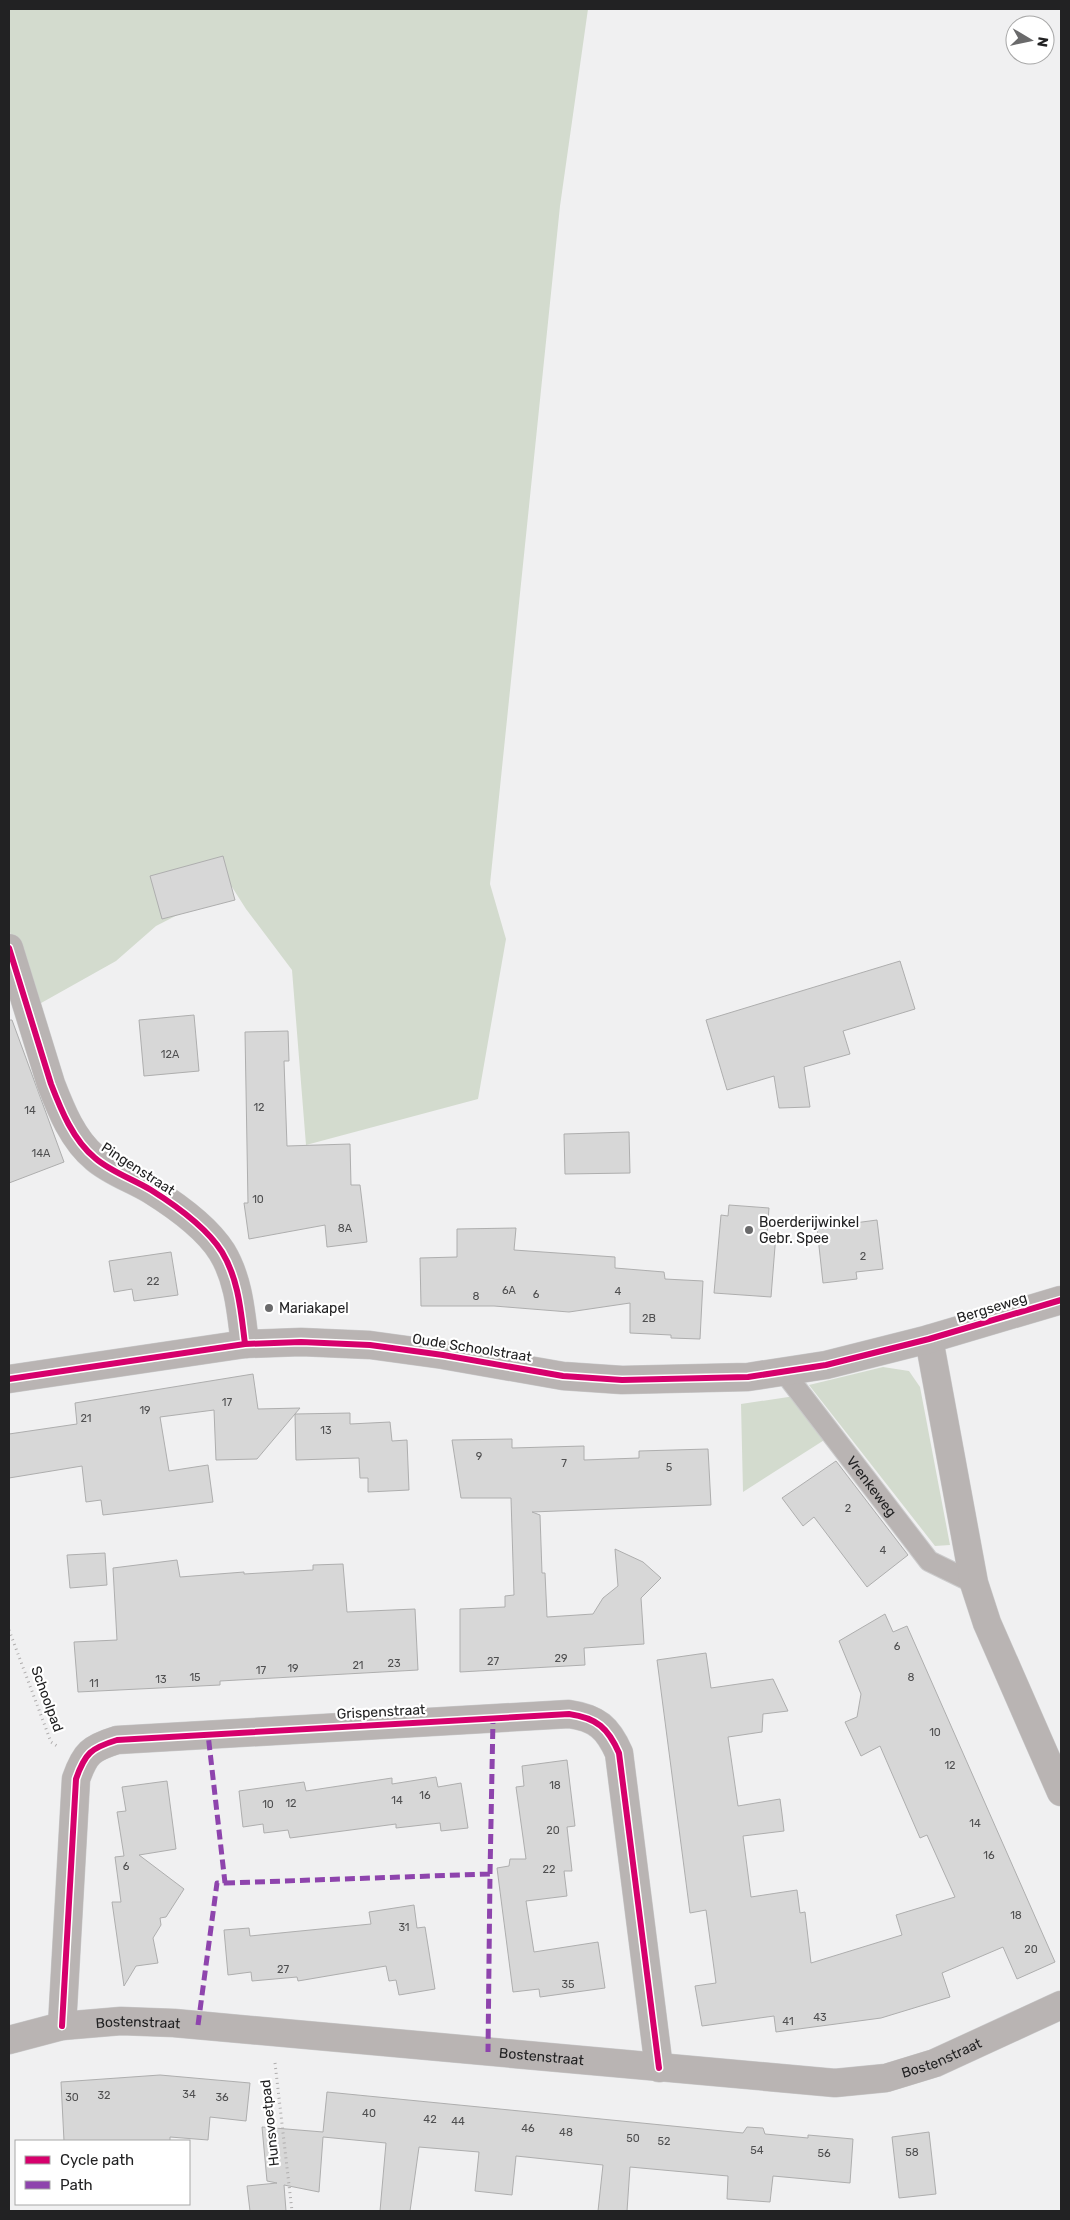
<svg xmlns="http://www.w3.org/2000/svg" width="1070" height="2220" font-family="Rubik,sans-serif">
  <rect width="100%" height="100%" fill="#f0f0f1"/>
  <!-- green -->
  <path fill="#d3dbce" d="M 9,9 L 588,9 L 560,206 L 490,884 L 506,939 L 478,1099 L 306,1145 L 292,970 L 246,909 L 232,887 L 156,926 L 116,961 L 34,1007 L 9,929 Z
    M 883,1367 L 909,1371 L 920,1387 L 950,1545 L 935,1546 L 809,1385 Z
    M 795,1396 L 829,1437 L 743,1492 L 741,1404 Z"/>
  <!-- building -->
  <path fill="#d7d7d7" stroke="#aeaeae" d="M 223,856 L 235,900 L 162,919 L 150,876 Z
    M 900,961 L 915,1009 L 843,1031 L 850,1054 L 804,1067 L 810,1107 L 779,1108 L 774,1076 L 727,1090 L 706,1020 Z
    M 194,1015 L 199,1071 L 144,1076 L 139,1020 Z
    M 9,1020 L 12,1020 L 64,1162 L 9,1183 Z
    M 288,1031 L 289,1061 L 284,1061 L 287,1146 L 350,1144 L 351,1185 L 360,1185 L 367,1242 L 327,1247 L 325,1225 L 249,1239 L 244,1203 L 248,1203 L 245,1032 Z
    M 629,1132 L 630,1173 L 565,1174 L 564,1134 Z
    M 729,1205 L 769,1208 L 767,1235 L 776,1234 L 771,1297 L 714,1293 L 721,1215 L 728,1216 Z
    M 877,1220 L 883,1269 L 856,1272 L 857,1279 L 823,1283 L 817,1228 Z
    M 516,1228 L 514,1250 L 615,1257 L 615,1268 L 664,1272 L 665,1279 L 703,1281 L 700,1339 L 671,1338 L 671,1335 L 630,1333 L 630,1303 L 569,1312 L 494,1306 L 421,1306 L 420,1258 L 457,1257 L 457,1229 Z
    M 171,1252 L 178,1295 L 134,1301 L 132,1289 L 114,1292 L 109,1261 Z
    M 253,1374 L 258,1409 L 300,1408 L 257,1459 L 216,1460 L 214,1410 L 160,1417 L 169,1471 L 208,1465 L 213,1502 L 103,1515 L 101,1500 L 86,1502 L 82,1466 L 9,1478 L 9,1434 L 77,1424 L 75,1403 Z
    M 350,1413 L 350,1424 L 390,1422 L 392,1441 L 407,1440 L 409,1490 L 368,1492 L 368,1478 L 360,1478 L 359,1458 L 296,1460 L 295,1414 Z
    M 512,1439 L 512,1448 L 584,1446 L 584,1460 L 639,1458 L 639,1451 L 708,1449 L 711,1505 L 532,1512 L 540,1515 L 542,1573 L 545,1573 L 547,1617 L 593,1614 L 603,1598 L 618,1586 L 615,1549 L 643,1562 L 661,1578 L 641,1598 L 644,1644 L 584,1648 L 585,1665 L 460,1672 L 460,1609 L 505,1607 L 505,1596 L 514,1595 L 511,1498 L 461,1498 L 452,1440 Z
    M 836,1461 L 908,1555 L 867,1587 L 814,1517 L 803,1526 L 782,1498 Z
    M 105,1553 L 107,1585 L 70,1588 L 67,1555 Z
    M 177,1560 L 180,1577 L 244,1572 L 244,1574 L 313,1570 L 313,1565 L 343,1564 L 347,1612 L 415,1609 L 418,1670 L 220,1681 L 220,1685 L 78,1692 L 74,1642 L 117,1640 L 113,1568 Z
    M 885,1614 L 893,1632 L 907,1626 L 1055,1962 L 1017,1979 L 1003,1947 L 942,1973 L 950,1997 L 881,2018 L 776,2032 L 774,2016 L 702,2026 L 695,1986 L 716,1983 L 706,1910 L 690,1913 L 657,1660 L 706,1653 L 711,1688 L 773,1679 L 788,1711 L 763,1714 L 762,1732 L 728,1737 L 738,1806 L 780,1799 L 782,1814 L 784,1831 L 743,1836 L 751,1897 L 797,1890 L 800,1913 L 805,1912 L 811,1963 L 902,1935 L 896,1915 L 955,1897 L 927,1835 L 920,1838 L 880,1746 L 861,1756 L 845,1722 L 857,1717 L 861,1694 L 839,1641 Z
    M 567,1760 L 575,1826 L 567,1827 L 572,1871 L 564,1871 L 567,1896 L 526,1901 L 534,1952 L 598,1942 L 605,1988 L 540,1997 L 539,1989 L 513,1992 L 497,1868 L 509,1866 L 510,1859 L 526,1859 L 516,1787 L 524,1786 L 522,1766 Z
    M 436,1777 L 438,1787 L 461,1783 L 468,1828 L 441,1831 L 440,1823 L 396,1828 L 396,1824 L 290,1838 L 288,1830 L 264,1833 L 263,1824 L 243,1827 L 239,1791 L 304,1782 L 306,1791 L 392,1778 L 392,1784 Z
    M 167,1781 L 176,1849 L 139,1855 L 184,1889 L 166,1917 L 160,1918 L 161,1925 L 153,1938 L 158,1963 L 136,1966 L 124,1986 L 112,1902 L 121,1902 L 115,1857 L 124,1856 L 117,1812 L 126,1811 L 122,1787 Z
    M 414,1905 L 417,1928 L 425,1927 L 435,1989 L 399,1995 L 396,1980 L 389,1981 L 386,1966 L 298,1981 L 297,1977 L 252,1981 L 251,1972 L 228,1975 L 224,1930 L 249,1928 L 250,1936 L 371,1924 L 369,1912 Z
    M 160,2075 L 250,2083 L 246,2121 L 210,2117 L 208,2140 L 170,2137 L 170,2141 L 64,2141 L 61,2082 Z
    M 327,2092 L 743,2133 L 747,2127 L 763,2128 L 765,2134 L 808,2138 L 808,2135 L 853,2139 L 850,2183 L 773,2176 L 770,2202 L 727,2199 L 728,2176 L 630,2167 L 627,2211 L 598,2211 L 603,2165 L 516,2156 L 512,2195 L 475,2191 L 479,2152 L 419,2147 L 410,2211 L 380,2211 L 386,2143 L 323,2137 L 319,2192 L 284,2185 L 286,2211 L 250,2211 L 247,2186 L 277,2183 L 267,2181 L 262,2127 L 323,2132 Z
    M 929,2132 L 936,2194 L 899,2198 L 892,2137 Z"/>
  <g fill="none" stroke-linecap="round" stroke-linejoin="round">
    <defs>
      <g id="service">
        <path id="s1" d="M 784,1372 L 929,1561 L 974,1583"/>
      </g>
      <g id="minor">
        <path d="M 9,948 L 51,1084 C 61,1110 73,1140 95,1158 C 111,1172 133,1179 151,1190 C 175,1205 207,1228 222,1252 C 239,1280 241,1313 245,1344"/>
        <path d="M 929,1339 L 974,1583 L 987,1623 L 1061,1792"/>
        <path d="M 62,2026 L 76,1779 C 85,1753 91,1748 117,1740 L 569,1714 C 597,1718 608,1728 619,1753 L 659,2068"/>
        <path id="s2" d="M 9,2040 L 62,2026 L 121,2021 L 174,2023 L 835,2083 L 886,2078 L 935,2063 L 1061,2005"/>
      </g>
      <path id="tertiary" d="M 9,1379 L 245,1344 L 301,1342 L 370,1345 L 443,1355 L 563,1376 L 622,1380 L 748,1377 L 826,1365 L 929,1339 L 1061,1300"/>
    </defs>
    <!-- service casing -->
    <use href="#service" stroke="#cbcbcc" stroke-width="22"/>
    <!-- minor casing -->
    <use href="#minor" stroke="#cbcbcc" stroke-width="29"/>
    <!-- tertiary casing -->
    <use href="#tertiary" stroke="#cbcbcc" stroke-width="29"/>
    <!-- path -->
    <path stroke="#afadad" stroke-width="3" stroke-dasharray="1 4" stroke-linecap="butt" d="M 9,1630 L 51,1742 L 57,1746
      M 275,2063 L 292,2211"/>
    <!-- service -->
    <use href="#service" stroke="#b9b4b3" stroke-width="20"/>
    <!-- minor -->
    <use href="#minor" stroke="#b9b4b3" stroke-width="28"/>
    <!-- tertiary -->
    <use href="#tertiary" stroke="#b9b4b3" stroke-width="28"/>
    <!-- quiet -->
    <path stroke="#8e44ad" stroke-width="5" stroke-dasharray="10 5" stroke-linecap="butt" d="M 490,1874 L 493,1719
      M 225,1883 L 490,1874 L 488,2052
      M 198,2025 L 217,1883 L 225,1883 L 208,1734"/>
    <defs>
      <path id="cycleway" d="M 9,948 L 51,1084 C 61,1110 73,1140 95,1158 C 111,1172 133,1179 151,1190 C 175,1205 207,1228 222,1252 C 239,1280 241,1313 245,1344
        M 9,1379 L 245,1344 L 301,1342 L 370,1345 L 443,1355 L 563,1376 L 622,1380 L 748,1377 L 826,1365 L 929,1339 L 1061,1300
        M 62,2026 L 76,1779 C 85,1753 91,1748 117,1740 L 569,1714 C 597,1718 608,1728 619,1753 L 659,2068"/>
    </defs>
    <!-- cycleway casing -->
    <use href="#cycleway" stroke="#fff" stroke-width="9"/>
    <!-- cycleway -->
    <use href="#cycleway" stroke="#d6006c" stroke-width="6"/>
  </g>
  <!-- markers -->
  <g fill="#6a6a6b" stroke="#fff" stroke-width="2">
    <circle cx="749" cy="1230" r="5"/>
    <circle cx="269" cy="1308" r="5"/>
  </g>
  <g text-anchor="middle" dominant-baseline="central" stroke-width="4.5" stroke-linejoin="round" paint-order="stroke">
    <!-- number labels -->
    <g font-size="11" fill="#4f4f50">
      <text x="170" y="1054">12A</text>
      <text x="259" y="1107">12</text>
      <text x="30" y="1110">14</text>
      <text x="41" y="1153">14A</text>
      <text x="258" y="1199">10</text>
      <text x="345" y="1228">8A</text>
      <text x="863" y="1256">2</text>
      <text x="153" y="1281">22</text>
      <text x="509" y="1290">6A</text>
      <text x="618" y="1291">4</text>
      <text x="536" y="1294">6</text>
      <text x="476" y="1296">8</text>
      <text x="649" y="1318">2B</text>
      <text x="227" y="1402">17</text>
      <text x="145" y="1410">19</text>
      <text x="86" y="1418">21</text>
      <text x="326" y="1430">13</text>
      <text x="479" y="1456">9</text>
      <text x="564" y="1463">7</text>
      <text x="669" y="1467">5</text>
      <text x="848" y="1508">2</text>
      <text x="883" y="1550">4</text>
      <text x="897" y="1646">6</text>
      <text x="561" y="1658">29</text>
      <text x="493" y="1661">27</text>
      <text x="394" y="1663">23</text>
      <text x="358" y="1665">21</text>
      <text x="293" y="1668">19</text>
      <text x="261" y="1670">17</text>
      <text x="195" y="1677">15</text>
      <text x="911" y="1677">8</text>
      <text x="161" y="1679">13</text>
      <text x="94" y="1683">11</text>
      <text x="935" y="1732">10</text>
      <text x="950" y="1765">12</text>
      <text x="555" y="1785">18</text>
      <text x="425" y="1795">16</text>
      <text x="397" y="1800">14</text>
      <text x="291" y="1803">12</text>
      <text x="268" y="1804">10</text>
      <text x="975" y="1823">14</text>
      <text x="553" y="1830">20</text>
      <text x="989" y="1855">16</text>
      <text x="126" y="1866">6</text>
      <text x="549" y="1869">22</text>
      <text x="1016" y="1915">18</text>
      <text x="404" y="1927">31</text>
      <text x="1031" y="1949">20</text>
      <text x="283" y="1969">27</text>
      <text x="568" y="1984">35</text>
      <text x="820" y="2017">43</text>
      <text x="788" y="2021">41</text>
      <text x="189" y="2094">34</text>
      <text x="104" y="2095">32</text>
      <text x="72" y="2097">30</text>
      <text x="222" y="2097">36</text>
      <text x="369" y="2113">40</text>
      <text x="430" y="2119">42</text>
      <text x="458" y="2121">44</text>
      <text x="528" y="2128">46</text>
      <text x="566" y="2132">48</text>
      <text x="633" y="2138">50</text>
      <text x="664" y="2141">52</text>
      <text x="757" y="2150">54</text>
      <text x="912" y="2152">58</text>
      <text x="824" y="2153">56</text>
    </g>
    <!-- street labels -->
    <g font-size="14" fill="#222223" stroke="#fff">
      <text transform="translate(138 1169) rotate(33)">Pingenstraat</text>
      <text transform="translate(992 1308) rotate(-17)">Bergseweg</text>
      <text transform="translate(472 1348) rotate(9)">Oude Schoolstraat</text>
      <text stroke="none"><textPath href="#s1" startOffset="144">Vrenkeweg</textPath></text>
      <text transform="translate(47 1699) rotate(70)">Schoolpad</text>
      <text transform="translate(381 1712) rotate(-3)">Grispenstraat</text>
      <text stroke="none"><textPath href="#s2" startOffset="131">Bostenstraat</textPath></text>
      <text stroke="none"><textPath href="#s2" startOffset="536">Bostenstraat</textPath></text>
      <text stroke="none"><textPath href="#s2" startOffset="941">Bostenstraat</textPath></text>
      <text transform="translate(270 2123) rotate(-96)">Hunsvoetpad</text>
    </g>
    <!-- poi labels -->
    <g font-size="14" fill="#222223" stroke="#fff" text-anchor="start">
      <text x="759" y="1222">Boerderijwinkel<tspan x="759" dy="16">Gebr. Spee</tspan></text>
      <text x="279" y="1308">Mariakapel</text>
    </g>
  </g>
  <!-- border -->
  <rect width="1070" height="2220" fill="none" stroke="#222223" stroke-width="20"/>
  <!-- legend -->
  <rect x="15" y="2140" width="175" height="65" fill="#ffffff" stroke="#a7a7a7"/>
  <rect x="25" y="2156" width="25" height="8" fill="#d6006c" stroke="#a7a7a7"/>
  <text x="60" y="2165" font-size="15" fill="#222223">Cycle path</text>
  <rect x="25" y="2181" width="25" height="8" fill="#8e44ad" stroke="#a7a7a7"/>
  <text x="60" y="2190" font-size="15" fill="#222223">Path</text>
  <!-- north arrow -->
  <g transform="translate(1030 40) rotate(99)"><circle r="24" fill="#ffffff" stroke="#a7a7a7"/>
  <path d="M0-4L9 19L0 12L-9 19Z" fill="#6a6a6b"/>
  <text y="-8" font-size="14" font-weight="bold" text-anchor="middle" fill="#222223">N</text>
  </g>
</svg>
